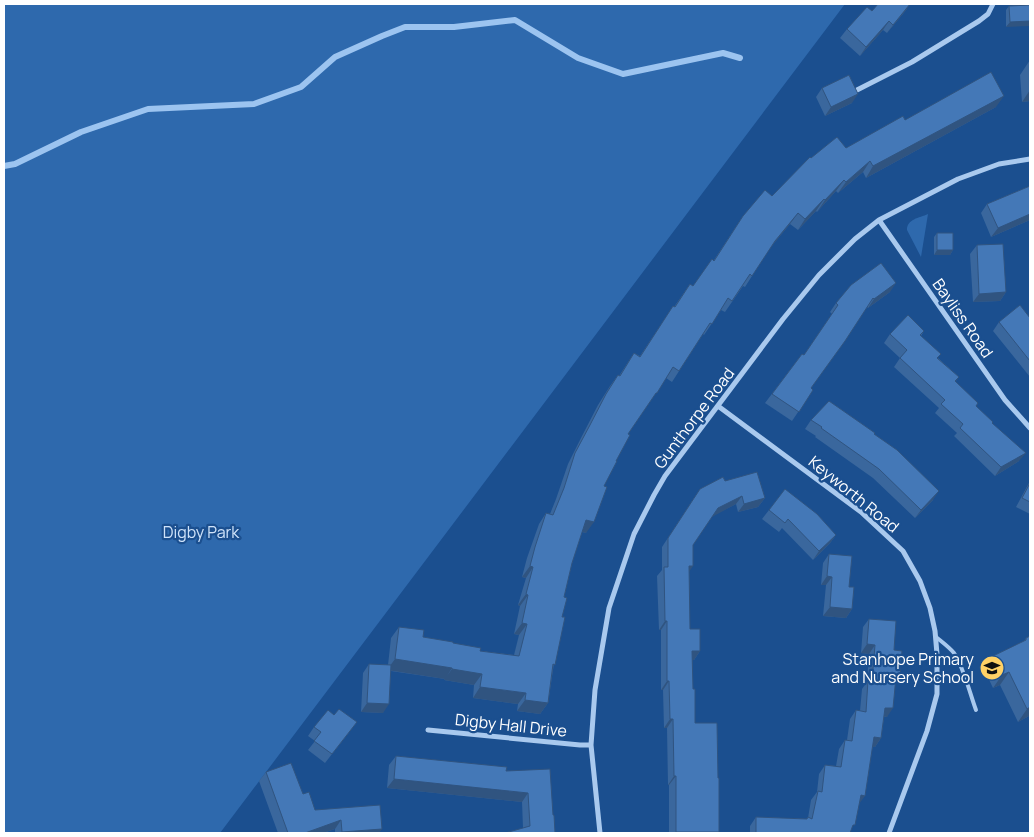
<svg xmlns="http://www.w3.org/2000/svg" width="1034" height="837" font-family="Manrope,sans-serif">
  <rect width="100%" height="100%" fill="#1b4f8f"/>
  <!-- green -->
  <path fill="#2e69ad" d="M 4,4 L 845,4 L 220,833 L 4,833 Z
    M 928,214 L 921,257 L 907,230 C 907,219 919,218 928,214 Z"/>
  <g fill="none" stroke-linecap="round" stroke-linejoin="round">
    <!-- stream -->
    <path stroke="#9cc4f0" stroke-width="6" d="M 4,166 L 15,164 L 81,132 L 148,109 L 254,104 L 301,87 L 335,57 L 382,36 L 405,27 L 454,27 L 515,20 L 578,58 L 623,74 L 723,53 L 740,58"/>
    <!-- service -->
    <path stroke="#a9c9ee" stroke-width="4" d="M 936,637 C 942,642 949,647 954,653 C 964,668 970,694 976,710"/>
    <!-- minor -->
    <path stroke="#a9c9ee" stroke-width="5" d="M 857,90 L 912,62 L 979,21 L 988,14 L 993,4
      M 879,220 L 1005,400 L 1030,428
      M 718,406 L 861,512 L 903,551 L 920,581 L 930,608 L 935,631 L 937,654 L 937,694 L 927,731 L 889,833
      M 428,730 L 580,745 L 591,745
      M 600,833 L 591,745 L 595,690 L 609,608 L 634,534 L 654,495 L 665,476 L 783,319 L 819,275 L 855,239 L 879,220 L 958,179 L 999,164 L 1030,159"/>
  </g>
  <!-- wall -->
  <path fill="#3a679d" d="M 1030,5 L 1006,27 L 1006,10 L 1009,6 Z
    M 907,9 L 887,33 L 883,30 L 860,56 L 840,38 L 847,29 L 872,11 Z
    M 1030,60 L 1030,101 L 1022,102 L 1020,75 Z
    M 822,88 L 852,103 L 825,116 L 816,97 Z
    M 996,107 L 866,178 L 863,172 L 838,193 L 836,191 L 817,212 L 816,211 L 798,230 L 790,224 L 770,248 L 745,287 L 743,286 L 725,312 L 721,310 L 704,335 L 703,334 L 672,382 L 666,378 L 628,434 L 604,486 L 586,533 L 582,532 L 572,563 L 564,597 L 548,703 L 540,714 L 517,711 L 518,704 L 473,698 L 474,685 L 444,680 L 445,679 L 391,671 L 383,713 L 361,712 L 363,673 L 369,664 L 388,665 L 391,638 L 399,627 L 423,637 L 453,643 L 480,651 L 514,655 L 519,635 L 514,634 L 520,606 L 518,605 L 526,578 L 522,577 L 527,558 L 539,524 L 546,513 L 550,514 L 556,499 L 568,464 L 582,436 L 598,405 L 610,386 L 618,375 L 619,376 L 634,353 L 640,356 L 666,317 L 673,306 L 674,307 L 690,284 L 693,286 L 714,260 L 743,216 L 772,196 L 811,158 L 846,148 L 905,120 Z
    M 1030,186 L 1030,220 L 991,237 L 981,213 L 987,204 Z
    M 937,233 L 953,250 L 950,255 L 934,255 L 934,237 Z
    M 977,245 L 1006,292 L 1000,301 L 973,302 L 970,254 Z
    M 890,292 L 868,308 L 867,307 L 811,388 L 813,390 L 792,421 L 765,403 L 802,354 L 804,355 L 832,314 L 830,312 L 836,303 Z
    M 1030,318 L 1030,377 L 993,331 L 999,322 Z
    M 924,331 L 921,336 L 938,358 L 959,377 L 955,382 L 976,407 L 992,424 L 1019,461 L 995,476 L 954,436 L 957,433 L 935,413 L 939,408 L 894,367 L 900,358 L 884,343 L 890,334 Z
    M 811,420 L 874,434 L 933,500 L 915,518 L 873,478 L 815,437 L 816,436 L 805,429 Z
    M 725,481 L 765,498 L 758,507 L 738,512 L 736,504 L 712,516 L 693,545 L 689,572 L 690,629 L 700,651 L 694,660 L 692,660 L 693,689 L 695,723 L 718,833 L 669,833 L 669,785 L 668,785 L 667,728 L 664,728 L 663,690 L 661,690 L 661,630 L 659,630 L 657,576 L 662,570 L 662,547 L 694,498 Z
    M 1030,481 L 1030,514 L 1016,507 Z
    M 769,510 L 836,535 L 830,543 L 813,560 L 782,528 L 779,532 L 762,519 Z
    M 829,554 L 849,587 L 852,609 L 846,618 L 823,616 L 826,585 L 821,585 L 823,563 Z
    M 869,619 L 894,650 L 895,683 L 887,717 L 884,717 L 881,738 L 875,747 L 872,746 L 859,804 L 850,833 L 750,833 L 750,826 L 756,817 L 806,819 L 808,818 L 811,800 L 817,792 L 819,774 L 825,765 L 836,766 L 839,749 L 845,740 L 847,740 L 850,719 L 856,710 L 860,711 L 862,689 L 867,682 L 869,654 L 861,653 L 863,627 Z
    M 1030,636 L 1030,718 L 1029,716 L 1018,722 L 1000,685 L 993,688 L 984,669 L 993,656 L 1024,641 L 1026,638 Z
    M 314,727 L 350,731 L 325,763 L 308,750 L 315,741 L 308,736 Z
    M 396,756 L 506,771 L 553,815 L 555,833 L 523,828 L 522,802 L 387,788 L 389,765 Z
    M 266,772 L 303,794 L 315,810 L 379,833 L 335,833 L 335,829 L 323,833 L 278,833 L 259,781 Z"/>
  <!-- shaded-wall -->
  <path fill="#305480" d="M 910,4 L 907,9 L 887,33 L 893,25 Z
    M 889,21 L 883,30 L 860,56 L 866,47 Z
    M 1030,21 L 1030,26 L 1006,27 L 1010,22 Z
    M 1030,90 L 1030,101 L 1022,102 Z
    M 858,94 L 852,103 L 825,116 L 831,107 Z
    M 1004,96 L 996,107 L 866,178 L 873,166 Z
    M 870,161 L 863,172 L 838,193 L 846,182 Z
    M 844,180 L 836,191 L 817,212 L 825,200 Z
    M 824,199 L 816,211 L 798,230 L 805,219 Z
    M 798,213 L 790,224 L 767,252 L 775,241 Z
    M 1030,214 L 1030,220 L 991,237 L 998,228 Z
    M 937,250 L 953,250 L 950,255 L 934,255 Z
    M 896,283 L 890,292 L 868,308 L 874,299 Z
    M 1006,292 L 1000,301 L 973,302 L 979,294 Z
    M 1026,453 L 1019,461 L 995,476 L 1001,467 Z
    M 939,491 L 933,500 L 915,518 L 921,510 Z
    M 742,496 L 736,504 L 712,517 L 718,508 Z
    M 765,498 L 758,507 L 738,512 L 744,504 Z
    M 586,520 L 594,522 L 586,533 L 579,531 Z
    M 836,535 L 830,543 L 813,560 L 819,551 Z
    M 530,566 L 533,567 L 526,578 L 522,577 Z
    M 689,566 L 693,566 L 687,575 Z
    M 827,576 L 832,577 L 826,585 L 821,585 Z
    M 526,594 L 528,595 L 520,606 L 518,605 Z
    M 830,607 L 852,609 L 846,618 L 823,616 Z
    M 665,621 L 667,621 L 661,630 L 659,630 Z
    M 522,623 L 527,624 L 519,635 L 514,634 Z
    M 867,644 L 875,645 L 869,654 L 861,653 Z
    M 692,651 L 700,651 L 694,660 L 686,660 Z
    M 395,659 L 452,668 L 445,679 L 387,670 Z
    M 452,669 L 482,674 L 474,685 L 444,680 Z
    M 1009,672 L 1000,685 L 993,688 L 1002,675 Z
    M 896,677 L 900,677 L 894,686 Z
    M 667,681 L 669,681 L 663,690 L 661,690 Z
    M 480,687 L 526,693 L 518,704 L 473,698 Z
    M 525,700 L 548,703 L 540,714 L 517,711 Z
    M 367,703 L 389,704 L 383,713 L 361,712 Z
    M 1030,707 L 1030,715 L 1029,716 L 1018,722 L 1027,709 Z
    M 885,708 L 893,708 L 887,717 L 879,716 Z
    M 670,719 L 673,719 L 667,728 L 664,728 Z
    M 874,737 L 881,738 L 875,747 L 868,746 Z
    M 674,776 L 676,776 L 669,785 L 668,785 Z
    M 394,779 L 528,793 L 522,802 L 387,788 Z
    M 861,795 L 865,796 L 859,804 Z
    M 341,820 L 335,829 L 323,833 L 305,833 Z
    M 382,829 L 379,833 L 341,833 L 342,832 Z
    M 676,832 L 719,832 L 718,833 L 675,833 Z"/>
  <!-- building -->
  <path fill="#4478b7" stroke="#305480" d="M 878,4 L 910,4 L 893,25 L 889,21 L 866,47 L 847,29 L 867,7 L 872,11 Z
    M 1030,5 L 1030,21 L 1010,22 L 1009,6 Z
    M 991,72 L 1004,96 L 873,166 L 870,161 L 846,182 L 844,180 L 825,200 L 824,199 L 805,219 L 798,213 L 775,241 L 752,276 L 750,274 L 732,301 L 728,298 L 712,324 L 710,323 L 679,371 L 673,367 L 657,393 L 656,393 L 628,434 L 630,435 L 616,461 L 617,461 L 604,486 L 607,487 L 594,522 L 586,520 L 572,563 L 564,597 L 567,598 L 562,617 L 565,617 L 555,665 L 553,664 L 548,703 L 525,700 L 526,693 L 480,687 L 482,674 L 452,669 L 452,668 L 395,659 L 399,627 L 424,630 L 423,637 L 453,642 L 453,643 L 481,648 L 480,651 L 519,656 L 527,624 L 522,623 L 528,595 L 526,594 L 533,567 L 530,566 L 535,547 L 546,513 L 553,515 L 564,488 L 575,453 L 590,425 L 606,394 L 618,375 L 620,376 L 634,353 L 640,357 L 673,306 L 675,307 L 690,284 L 693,286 L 712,259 L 714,261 L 743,216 L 765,190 L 772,196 L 810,157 L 811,158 L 837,137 L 846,148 L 903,116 L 905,120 Z
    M 849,75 L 858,94 L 831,107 L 822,88 Z
    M 1030,186 L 1030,214 L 998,228 L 987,204 Z
    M 937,233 L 953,233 L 953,250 L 937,250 Z
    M 1003,244 L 1006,292 L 979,294 L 977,245 Z
    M 881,263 L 896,283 L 874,299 L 873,298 L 845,341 L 811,388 L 813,390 L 799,412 L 772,394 L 802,354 L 804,355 L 838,305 L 836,303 L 851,285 Z
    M 1020,305 L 1030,318 L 1030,361 L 999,322 Z
    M 908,315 L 924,331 L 920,335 L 941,354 L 937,358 L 959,377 L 955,381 L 978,403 L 976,406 L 993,422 L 992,423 L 1026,453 L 1001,467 L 960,428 L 963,424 L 941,404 L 945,400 L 900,358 L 907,350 L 890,334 Z
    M 829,401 L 875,433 L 874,434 L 897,450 L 939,491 L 921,510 L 879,469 L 821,428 L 822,427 L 811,420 Z
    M 757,472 L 765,498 L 744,504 L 742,496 L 718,508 L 693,545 L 693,566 L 689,566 L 690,629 L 700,629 L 700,651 L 692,651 L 693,689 L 695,689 L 695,723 L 717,723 L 718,778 L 719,778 L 719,832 L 676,832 L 676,776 L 674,776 L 673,719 L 670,719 L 669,681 L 667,681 L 667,621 L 665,621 L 664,567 L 668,567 L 668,538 L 700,489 L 723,477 L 725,481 Z
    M 1030,483 L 1030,502 L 1022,498 Z
    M 785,489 L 817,514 L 836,535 L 819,551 L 788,519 L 785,523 L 769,510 Z
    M 829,554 L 852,556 L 849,587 L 854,587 L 852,609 L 830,607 L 832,577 L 827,576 Z
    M 869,619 L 896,621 L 894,650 L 902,651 L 900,677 L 896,677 L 893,708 L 885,708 L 881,738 L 874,737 L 865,796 L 861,795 L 855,825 L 853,825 L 850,833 L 756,833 L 756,817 L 807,819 L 808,817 L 812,819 L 818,791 L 822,792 L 825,765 L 841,767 L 845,740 L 852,741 L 856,710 L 866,712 L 868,680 L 872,681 L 875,645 L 867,644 Z
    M 1030,636 L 1030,707 L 1027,709 L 1009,672 L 1002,675 L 993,656 L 1026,640 L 1026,638 Z
    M 369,664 L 391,665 L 389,704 L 367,703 Z
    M 339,709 L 357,722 L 332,754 L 314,741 L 321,732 L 314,727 L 328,710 L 334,715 Z
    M 396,756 L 507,767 L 506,771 L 550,769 L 553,815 L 554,815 L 555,833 L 505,833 L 530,826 L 528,793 L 394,779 Z
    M 291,763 L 303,794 L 309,792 L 315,810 L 380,805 L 382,829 L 342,832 L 341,820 L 305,833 L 288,833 L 266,772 Z"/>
  <!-- icons -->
  <defs>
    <symbol id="school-disc" viewBox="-11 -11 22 22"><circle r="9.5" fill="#ffd166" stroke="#1b4f8f"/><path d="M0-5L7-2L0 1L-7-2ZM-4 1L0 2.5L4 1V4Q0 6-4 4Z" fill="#111"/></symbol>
  </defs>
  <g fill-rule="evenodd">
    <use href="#school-disc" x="978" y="654" width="28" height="28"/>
  </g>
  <g text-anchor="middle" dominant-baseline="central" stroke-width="4.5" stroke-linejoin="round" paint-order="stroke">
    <!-- street labels -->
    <g font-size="16" fill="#fff" stroke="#1b4f8f">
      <text transform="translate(963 318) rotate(55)">Bayliss Road</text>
      <text transform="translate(694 418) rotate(-53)">Gunthorpe Road</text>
      <text transform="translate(854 494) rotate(39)">Keyworth Road</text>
      <text transform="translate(511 725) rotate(6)">Digby Hall Drive</text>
    </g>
    <!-- park labels -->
    <g font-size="16" fill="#cfe3fa" stroke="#1b4f8f">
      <text x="201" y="532">Digby Park</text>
    </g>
    <!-- poi labels -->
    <g font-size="16" fill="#fff" stroke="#1b4f8f" text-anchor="end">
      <text x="974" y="659">Stanhope Primary<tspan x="974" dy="18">and Nursery School</tspan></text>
    </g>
  </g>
  <!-- border -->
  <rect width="1034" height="837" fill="none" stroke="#ffffff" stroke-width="10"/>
</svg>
